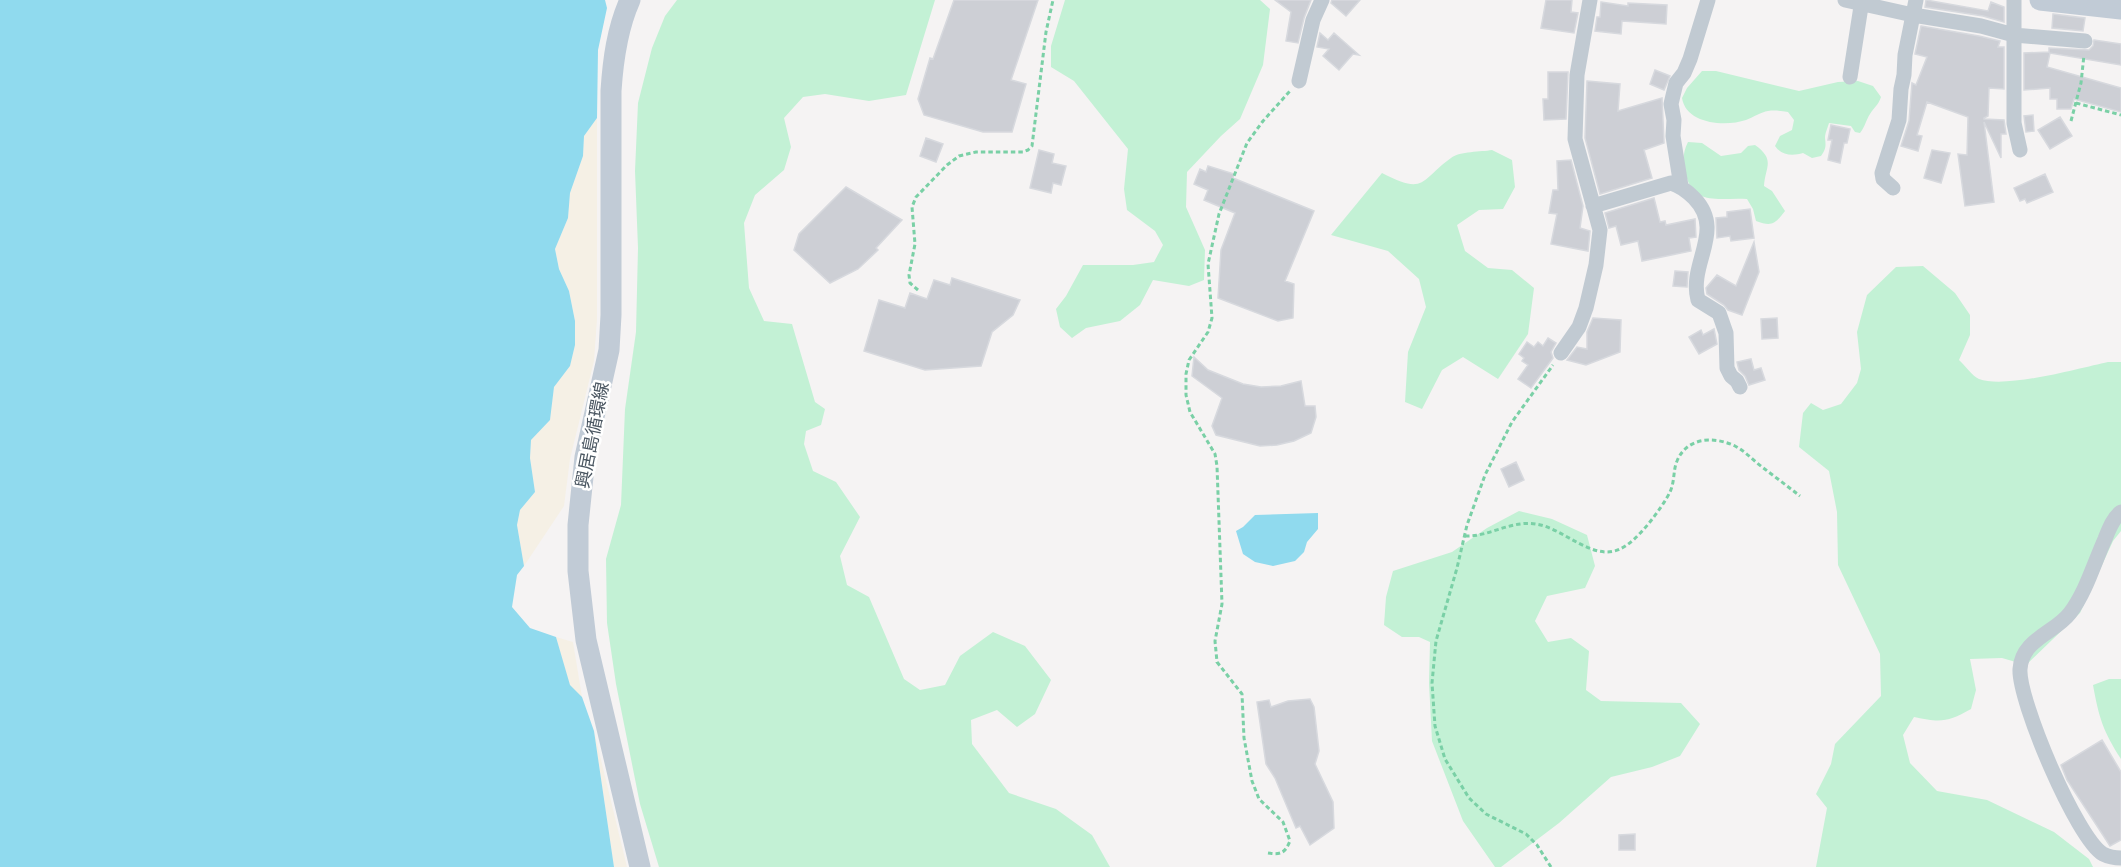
<svg xmlns="http://www.w3.org/2000/svg" width="2121" height="867" font-family="'Titillium Web','Noto Sans JP',sans-serif">
  <rect width="100%" height="100%" fill="#f5f3f3"/>
  <!-- green -->
  <path fill="#c3f1d5" d="M 677,0 L 935,0 L 906,95 L 869,101 L 825,94 L 803,97 L 784,118 L 791,147 L 784,170 L 755,195 L 744,223 L 749,288 L 764,321 L 792,324 L 815,402 L 825,409 L 821,425 L 806,431 L 804,444 L 813,471 L 836,482 L 860,517 L 840,556 L 847,585 L 869,597 L 904,679 L 920,690 L 945,685 L 960,656 L 993,632 L 1025,646 L 1051,680 L 1035,714 L 1017,727 L 997,710 L 971,720 L 972,744 L 1009,793 L 1056,809 L 1092,835 L 1110,867 L 659,867 L 640,804 L 616,684 L 607,623 L 606,559 L 621,505 L 625,409 L 636,332 L 638,248 L 635,171 L 638,103 L 652,48 L 665,16 Z
    M 1065,0 L 1260,0 L 1270,9 L 1263,65 L 1240,119 L 1221,136 L 1187,172 L 1186,207 L 1205,250 L 1204,280 L 1189,286 L 1153,280 L 1140,305 L 1120,321 L 1086,328 L 1072,338 L 1060,327 L 1056,309 L 1066,296 L 1083,265 L 1133,265 L 1154,262 L 1163,245 L 1155,231 L 1127,210 L 1124,189 L 1128,149 L 1074,81 L 1051,67 L 1051,46 Z
    M 1702,71 L 1716,71 L 1799,91 L 1838,82 L 1858,81 L 1873,86 L 1881,97 C 1878,106 1874,107 1870,114 C 1866,120 1865,127 1860,133 L 1855,132 L 1851,126 L 1829,123 C 1828,127 1825,133 1825,138 C 1826,146 1826,149 1821,156 L 1812,158 L 1803,153 C 1793,156 1782,156 1775,146 L 1780,136 L 1792,130 L 1794,120 L 1788,112 C 1781,111 1775,110 1768,111 C 1761,112 1754,117 1746,120 C 1725,127 1686,124 1682,98 L 1687,88 Z
    M 1688,142 L 1702,143 L 1721,156 L 1741,153 L 1748,146 L 1755,145 C 1776,160 1765,167 1764,186 L 1772,191 L 1785,211 C 1775,224 1772,227 1756,221 L 1753,209 L 1747,199 C 1721,197 1694,207 1686,175 C 1683,162 1682,154 1688,142 Z
    M 1492,150 L 1512,160 L 1515,187 L 1503,209 L 1479,210 L 1457,225 L 1465,251 L 1488,268 L 1512,270 L 1534,288 L 1528,334 L 1498,379 L 1463,357 L 1442,370 L 1422,409 L 1405,402 L 1408,352 L 1426,307 L 1419,279 L 1388,251 L 1331,235 L 1382,173 C 1426,196 1420,180 1451,158 C 1460,151 1481,152 1492,150 Z
    M 1923,266 L 1955,293 L 1970,315 L 1970,335 L 1959,360 C 1965,365 1972,376 1979,379 C 2006,389 2080,368 2108,362 L 2121,362 L 2121,531 L 2113,541 L 2080,613 L 2026,665 L 2002,658 L 1970,659 L 1976,690 L 1971,709 C 1948,722 1941,723 1914,717 L 1903,735 L 1910,763 L 1937,791 L 1987,800 L 2054,832 L 2089,859 L 2093,867 L 1816,867 L 1827,808 L 1816,794 L 1831,764 L 1835,744 L 1881,696 L 1880,654 L 1838,565 L 1837,512 L 1829,471 L 1799,447 L 1803,413 L 1811,403 L 1823,410 L 1841,404 L 1857,383 L 1861,369 L 1857,332 L 1867,295 L 1896,267 Z
    M 1519,511 L 1552,519 L 1587,535 L 1595,566 L 1585,588 L 1547,596 L 1535,621 L 1548,642 L 1571,638 L 1589,651 L 1586,690 L 1601,701 L 1681,703 L 1700,724 L 1680,756 L 1652,767 L 1611,777 L 1559,823 L 1501,867 L 1495,867 L 1463,821 L 1432,741 L 1429,683 L 1430,642 L 1419,637 L 1402,637 L 1384,625 L 1386,597 L 1393,571 L 1452,552 L 1487,528 Z
    M 2109,679 L 2121,679 L 2121,759 C 2103,731 2099,718 2093,685 Z"/>
  <!-- sand -->
  <path fill="#f5f0e5" d="M 597,118 L 597,319 L 594,361 L 570,459 L 564,506 L 524,566 L 517,525 L 520,510 L 535,492 L 530,458 L 531,440 L 550,420 L 554,387 L 570,366 L 575,345 L 575,321 L 569,291 L 559,269 L 555,249 L 568,218 L 570,193 L 583,156 L 584,136 Z
    M 556,637 L 573,642 L 582,697 L 570,686 Z
    M 594,731 L 627,867 L 614,867 Z"/>
  <!-- water -->
  <path fill="#90daee" d="M 0,0 L 605,0 L 607,8 L 598,50 L 597,118 L 584,136 L 583,156 L 570,193 L 568,218 L 555,249 L 559,269 L 569,291 L 575,321 L 575,345 L 570,366 L 554,387 L 550,420 L 531,440 L 530,458 L 535,492 L 520,510 L 517,525 L 524,566 L 517,575 L 512,607 L 530,628 L 556,637 L 570,685 L 582,697 L 594,731 L 614,867 L 0,867 Z
    M 1318,513 L 1318,529 L 1307,542 L 1304,552 L 1295,561 L 1273,566 L 1255,562 L 1243,554 L 1236,531 L 1243,527 L 1255,515 Z"/>
  <!-- building -->
  <path fill="#cdcfd5" stroke="#d7d9de" stroke-width="1.5" d="M 954,0 L 1038,0 L 1011,80 L 1026,84 L 1012,132 L 983,132 L 924,115 L 918,99 L 930,58 L 933,59 Z
    M 1275,0 L 1311,0 L 1304,18 L 1298,43 L 1286,41 L 1291,12 Z
    M 1332,0 L 1360,0 L 1346,16 L 1331,3 Z
    M 1546,0 L 1572,0 L 1571,12 L 1578,13 L 1574,33 L 1541,28 Z
    M 1926,0 L 1988,11 L 1991,2 L 2004,7 L 2004,22 L 1983,16 L 1925,7 Z
    M 1601,2 L 1628,6 L 1628,3 L 1667,5 L 1666,24 L 1622,21 L 1621,34 L 1595,31 L 1597,17 L 1600,17 Z
    M 2053,14 L 2085,18 L 2083,31 L 2052,28 Z
    M 1921,26 L 1979,36 L 2000,41 L 1998,47 L 2004,47 L 2004,89 L 1989,88 L 1988,116 L 1984,118 L 1984,119 L 2004,120 L 2006,134 L 2001,134 L 2001,158 L 1984,122 L 1994,202 L 1965,206 L 1958,154 L 1967,155 L 1968,117 L 1927,102 L 1917,135 L 1922,136 L 1918,151 L 1901,146 L 1909,121 L 1912,83 L 1916,85 L 1927,57 L 1915,54 Z
    M 1320,33 L 1328,40 L 1334,33 L 1359,55 L 1353,54 L 1339,70 L 1323,56 L 1329,49 L 1317,47 Z
    M 2094,40 L 2121,44 L 2121,65 L 2050,53 L 2047,67 L 2121,88 L 2121,112 L 2074,99 L 2071,109 L 2057,109 L 2057,99 L 2050,99 L 2050,88 L 2024,90 L 2024,53 L 2049,52 L 2049,48 L 2089,50 L 2093,46 Z
    M 1655,70 L 1670,76 L 1664,90 L 1650,84 Z
    M 1548,72 L 1568,72 L 1566,119 L 1544,120 L 1543,99 L 1548,99 Z
    M 1587,81 L 1620,84 L 1618,111 L 1662,98 L 1664,143 L 1644,150 L 1652,178 L 1600,194 L 1585,138 Z
    M 2033,115 L 2034,131 L 2026,132 L 2024,116 Z
    M 2060,117 L 2072,136 L 2050,149 L 2038,130 Z
    M 1831,125 L 1850,129 L 1847,143 L 1844,143 L 1840,163 L 1828,160 L 1832,140 L 1828,140 Z
    M 926,138 L 943,144 L 936,162 L 920,156 Z
    M 1039,150 L 1054,154 L 1052,163 L 1066,166 L 1061,185 L 1053,183 L 1051,193 L 1030,188 Z
    M 1932,150 L 1950,153 L 1941,183 L 1924,178 Z
    M 1571,160 L 1583,206 L 1580,228 L 1590,231 L 1588,251 L 1551,244 L 1557,214 L 1549,213 L 1553,190 L 1558,190 L 1557,161 Z
    M 1208,166 L 1234,174 L 1233,178 L 1314,211 L 1285,281 L 1294,284 L 1293,318 L 1278,321 L 1218,298 L 1221,250 L 1235,213 L 1204,200 L 1208,190 L 1194,184 L 1200,169 L 1206,172 Z
    M 2045,174 L 2053,192 L 2027,203 L 2025,199 L 2020,201 L 2014,188 Z
    M 846,187 L 902,220 L 876,248 L 878,250 L 858,269 L 830,283 L 794,250 L 799,234 Z
    M 1654,198 L 1660,222 L 1665,221 L 1666,225 L 1695,219 L 1696,237 L 1689,238 L 1691,251 L 1642,261 L 1638,241 L 1621,245 L 1616,226 L 1609,228 L 1605,213 Z
    M 1750,209 L 1754,238 L 1731,241 L 1730,236 L 1717,238 L 1716,218 L 1727,217 L 1727,212 Z
    M 1754,242 L 1759,272 L 1742,315 L 1728,310 L 1724,305 L 1707,294 L 1706,288 L 1717,275 L 1736,286 Z
    M 1675,271 L 1688,272 L 1687,287 L 1673,286 Z
    M 952,278 L 1020,300 L 1013,315 L 992,332 L 981,366 L 925,370 L 864,351 L 879,300 L 905,308 L 910,293 L 927,299 L 934,280 L 950,285 Z
    M 1593,318 L 1621,320 L 1620,352 L 1586,365 L 1567,360 L 1577,347 L 1587,349 L 1587,332 Z
    M 1777,318 L 1778,338 L 1762,339 L 1761,319 Z
    M 1714,329 L 1717,344 L 1699,354 L 1689,337 L 1701,330 L 1703,335 Z
    M 1548,338 L 1556,343 L 1551,352 L 1553,358 L 1531,388 L 1518,379 L 1528,365 L 1522,361 L 1524,358 L 1519,354 L 1527,342 L 1534,347 L 1538,342 L 1543,346 Z
    M 1194,357 L 1208,370 L 1243,384 L 1261,387 L 1281,386 L 1301,381 L 1305,406 L 1315,406 L 1316,417 L 1311,433 L 1294,441 L 1277,445 L 1260,446 L 1216,435 L 1212,426 L 1222,398 L 1192,376 Z
    M 1751,359 L 1754,370 L 1761,368 L 1765,380 L 1749,385 L 1745,376 L 1739,370 L 1737,362 Z
    M 1516,462 L 1524,480 L 1509,487 L 1501,469 Z
    M 1310,699 L 1314,707 L 1319,751 L 1315,764 L 1333,802 L 1334,828 L 1310,845 L 1300,826 L 1296,828 L 1275,778 L 1266,764 L 1257,702 L 1269,700 L 1271,707 L 1288,701 Z
    M 2102,740 L 2121,772 L 2121,840 L 2110,846 L 2067,780 L 2061,765 Z
    M 1635,834 L 1635,850 L 1619,850 L 1619,835 Z"/>
  <g fill="none" stroke-linecap="round" stroke-linejoin="round">
    <!-- path -->
    <path stroke="#7ad0a6" stroke-width="3" stroke-dasharray="4.5 3" stroke-linecap="butt" d="M 2076,103 L 2121,115
      M 2071,121 L 2081,83 L 2084,55
      M 918,290 L 910,283 L 909,275 L 915,244 L 912,207 L 916,197 L 947,165 L 959,156 L 976,152 L 1023,152 L 1028,150 L 1032,146 L 1046,32 L 1053,0
      M 1465,536 C 1489,537 1511,520 1536,524 C 1564,528 1592,562 1620,549 C 1637,542 1662,508 1670,492 C 1675,481 1673,470 1677,461 C 1687,437 1714,436 1735,446 C 1743,450 1750,457 1757,463 C 1771,474 1786,485 1800,496
      M 1268,853 C 1281,855 1285,853 1290,841 L 1283,822 L 1259,799 L 1252,781 L 1244,738 L 1242,694 L 1217,662 L 1215,641 L 1222,604 L 1217,466 L 1215,454 L 1190,412 L 1186,395 L 1186,374 L 1189,360 L 1208,332 L 1212,318 L 1208,264 L 1219,214 L 1247,143 L 1263,121 L 1290,91
      M 1551,867 L 1537,845 L 1526,834 L 1486,814 L 1469,798 L 1445,759 L 1435,726 L 1432,683 L 1436,641 L 1457,568 L 1467,525 L 1485,475 L 1512,422 L 1553,365"/>
    <!-- minor -->
    <path stroke="#c1cad2" stroke-width="15" d="M 1845,0 L 1913,15 L 1981,26 L 2014,35 L 2085,41
      M 2014,0 L 2014,123 L 2020,150
      M 1850,77 L 1862,0
      M 1299,81 L 1313,20 L 1322,0
      M 1681,186 L 1673,136 L 1674,120 L 1671,104 L 1676,83 L 1684,73 L 1690,59 L 1708,0
      M 1893,188 L 1883,179 L 1882,173 L 1899,120 L 1901,89 L 1904,75 L 1905,55 L 1916,0
      M 1593,206 L 1671,183 C 1681,186 1687,191 1694,198 C 1726,231 1688,263 1698,300 L 1719,313 L 1726,333 L 1727,368 L 1731,376 L 1737,381 L 1740,387
      M 1561,353 L 1579,327 L 1586,308 L 1596,265 L 1600,230 L 1575,139 L 1577,75 L 1590,0
      M 2121,512 C 2113,518 2109,529 2105,539 C 2094,563 2086,592 2070,613 C 2055,633 2022,639 2020,669 C 2018,700 2077,839 2103,854 C 2109,857 2115,858 2121,858"/>
    <!-- secondary -->
    <path stroke="#c1cbd6" stroke-width="21" d="M 630,0 C 617,29 613,60 611,91 L 611,315 L 609,350 L 585,457 L 578,525 L 578,571 L 586,640 L 640,867
      M 2040,0 L 2121,9"/>
  </g>
  <g text-anchor="middle" dominant-baseline="central" stroke-width="5" stroke-linejoin="round" paint-order="stroke">
    <!-- street labels -->
    <g font-size="18" fill="#4a5661" stroke="#fff">
      <text transform="translate(592 435) rotate(-79)">興居島循環線</text>
    </g>
  </g>
</svg>
